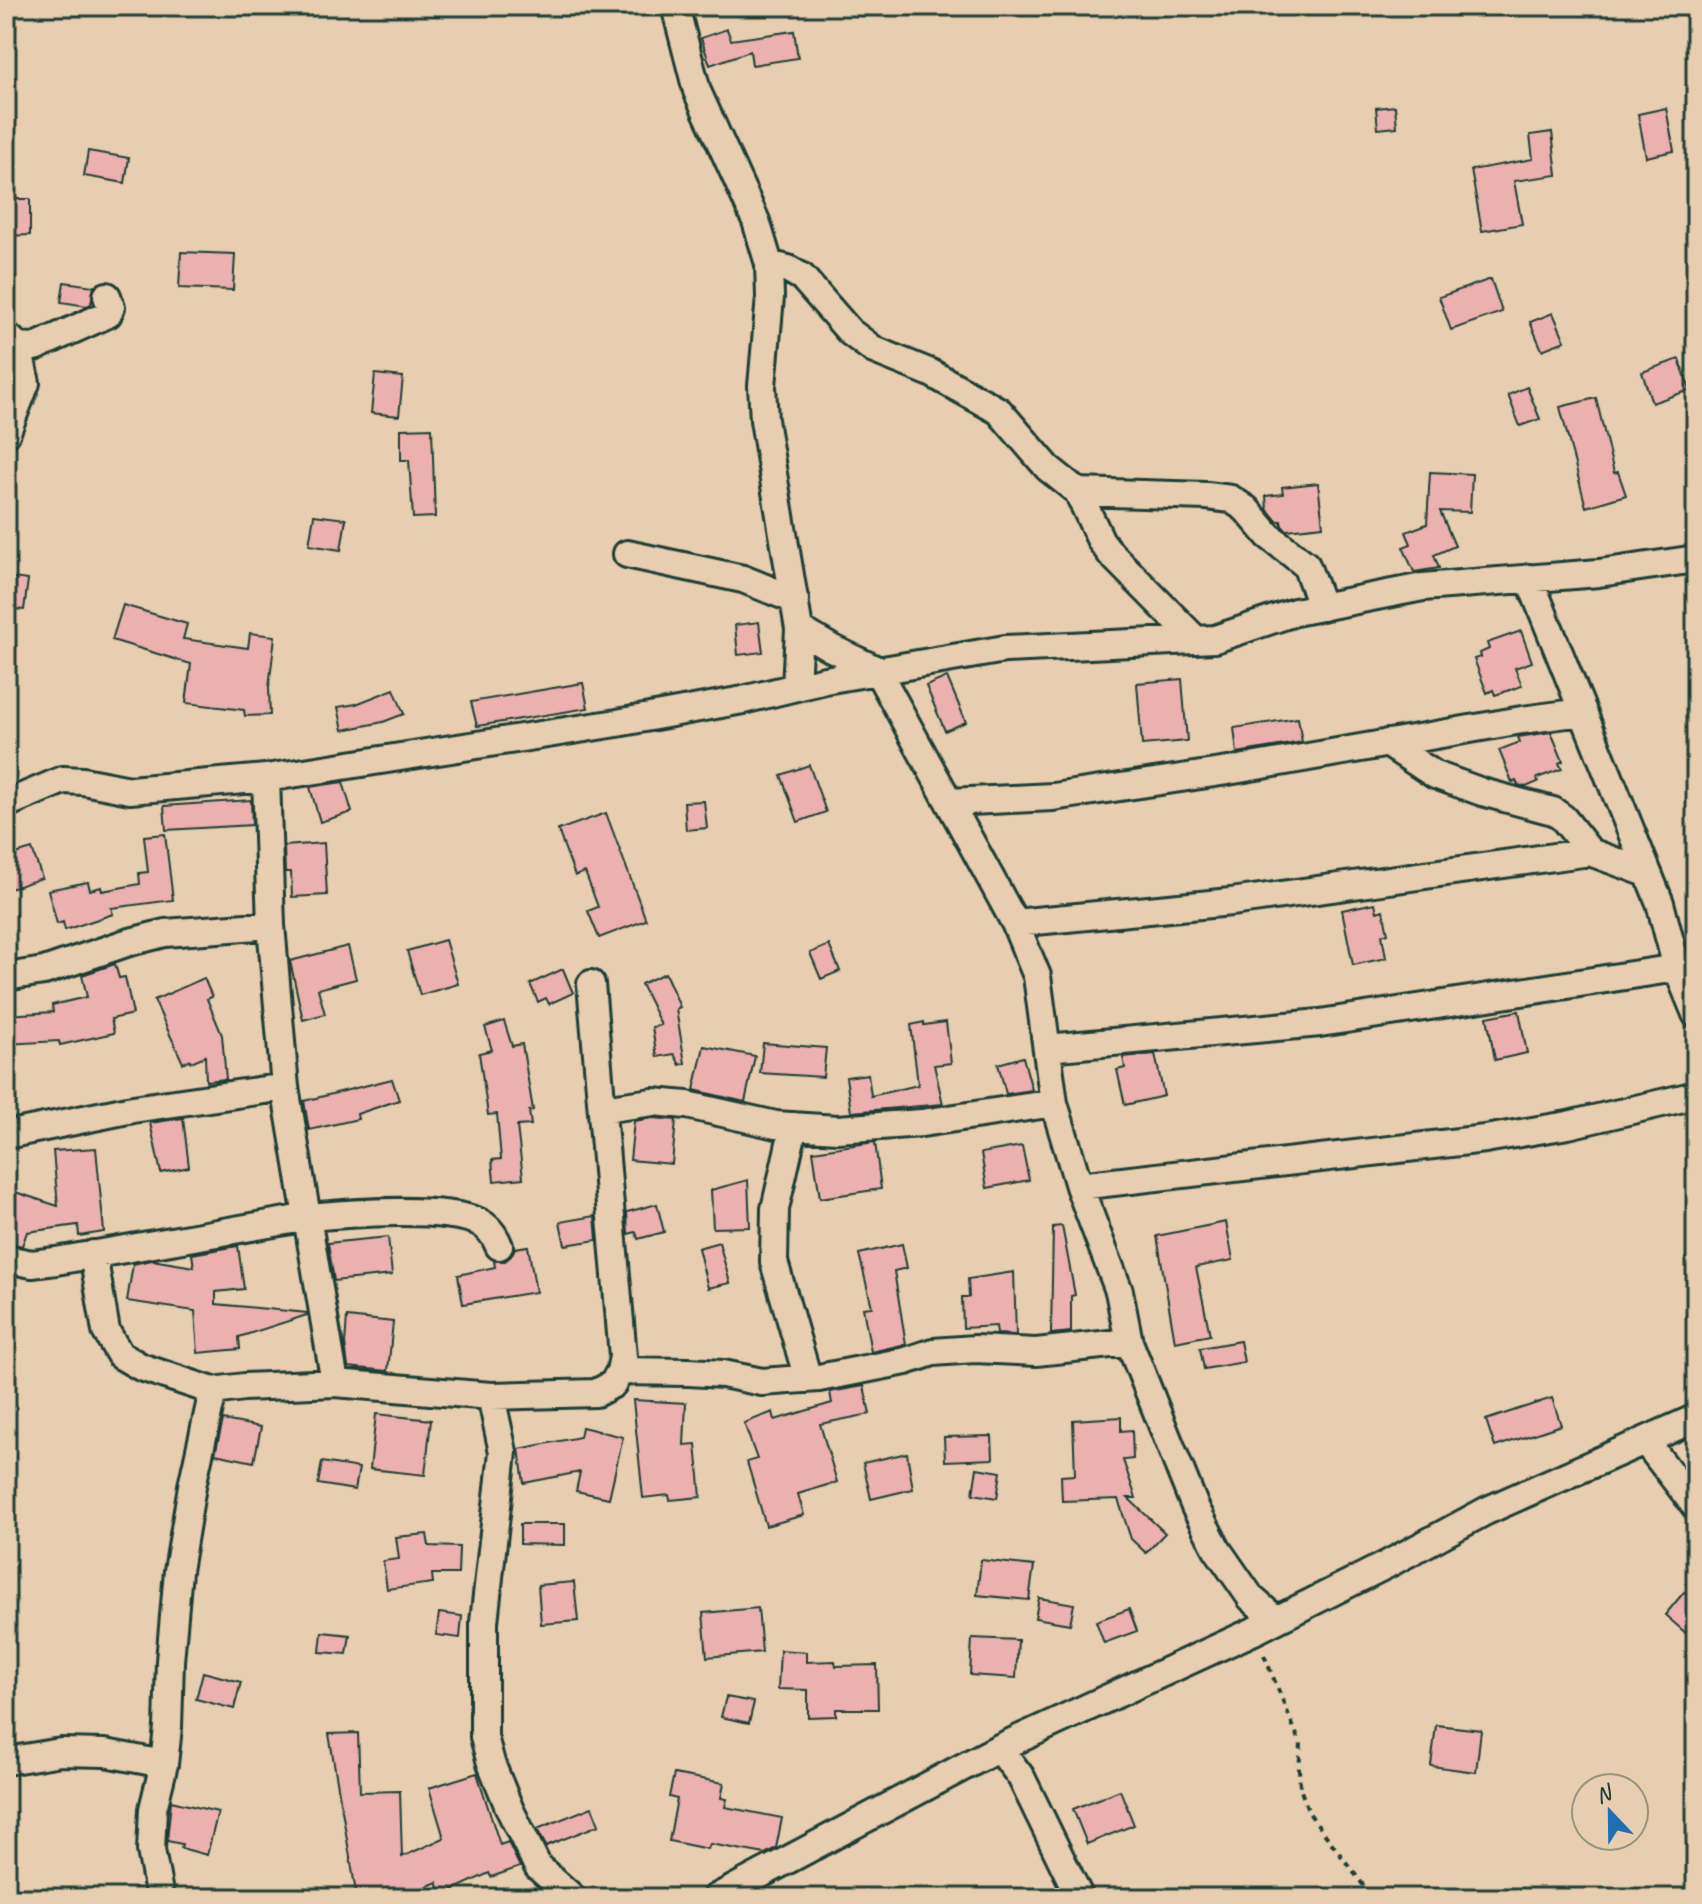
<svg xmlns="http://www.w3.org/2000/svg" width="1702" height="1904" font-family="Caveat,sans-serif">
  <rect width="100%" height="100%" fill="#e7ceaf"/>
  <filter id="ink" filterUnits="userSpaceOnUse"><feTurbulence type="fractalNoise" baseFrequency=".0125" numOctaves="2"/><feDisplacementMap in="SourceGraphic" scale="16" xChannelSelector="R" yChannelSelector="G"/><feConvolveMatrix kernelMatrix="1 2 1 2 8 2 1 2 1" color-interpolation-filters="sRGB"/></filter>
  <g filter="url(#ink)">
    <!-- building -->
    <path fill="#ecb1ae" stroke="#1f3d34" stroke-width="2" d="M 727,29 L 731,40 L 794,31 L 798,58 L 752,65 L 750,51 L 710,65 L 701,38 Z
      M 1395,106 L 1397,127 L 1378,129 L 1376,108 Z
      M 1666,108 L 1674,151 L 1646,157 L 1638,114 Z
      M 1552,132 L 1557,175 L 1514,181 L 1522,224 L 1482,231 L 1471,170 L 1533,159 L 1530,135 Z
      M 88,151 L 129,158 L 125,183 L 84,176 Z
      M 6,199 L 30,199 L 30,235 L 6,236 Z
      M 181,252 L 235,254 L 233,290 L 179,288 Z
      M 1491,279 L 1502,312 L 1451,330 L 1439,297 Z
      M 64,282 L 94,286 L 91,304 L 87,306 L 61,302 Z
      M 1553,313 L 1565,341 L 1542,350 L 1530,322 Z
      M 1679,359 L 1690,390 L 1652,403 L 1642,372 Z
      M 375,374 L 403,377 L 399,416 L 371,413 Z
      M 1527,387 L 1540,419 L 1520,426 L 1508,395 Z
      M 1596,398 L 1614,473 L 1618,472 L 1626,495 L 1586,507 L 1560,407 Z
      M 432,428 L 435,517 L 413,518 L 409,460 L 401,460 L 401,429 Z
      M 1430,472 L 1472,474 L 1470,512 L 1440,511 L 1455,546 L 1434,555 L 1439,568 L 1414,572 L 1403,547 L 1411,544 L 1406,532 L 1427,524 Z
      M 1318,483 L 1323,526 L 1287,530 L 1282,526 L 1281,521 L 1277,521 L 1267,509 L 1266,496 L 1283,494 L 1282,487 Z
      M 314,515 L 346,519 L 341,550 L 309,545 Z
      M 6,577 L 28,580 L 24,610 L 6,608 Z
      M 123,605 L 187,624 L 183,639 L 248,648 L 250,633 L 275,636 L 269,688 L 270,715 L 245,716 L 244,710 L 186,703 L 191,664 L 112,640 Z
      M 759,622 L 763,652 L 738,655 L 735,625 Z
      M 1521,631 L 1532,662 L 1515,668 L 1522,686 L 1495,695 L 1493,690 L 1487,693 L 1474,659 L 1481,657 L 1480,653 L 1489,649 L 1487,643 Z
      M 947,677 L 966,722 L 945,731 L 926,686 Z
      M 1182,679 L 1187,741 L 1142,745 L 1137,683 Z
      M 583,683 L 588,708 L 477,726 L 471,702 Z
      M 394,689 L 404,714 L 383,722 L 343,730 L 338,707 L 356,704 Z
      M 1298,718 L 1302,742 L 1237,753 L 1234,728 Z
      M 1551,732 L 1563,761 L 1559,763 L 1562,769 L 1537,778 L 1538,782 L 1526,787 L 1518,785 L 1516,781 L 1512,782 L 1499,750 L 1520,742 L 1518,737 Z
      M 809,765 L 826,812 L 798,822 L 781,775 Z
      M 343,782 L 352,812 L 320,822 L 310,787 Z
      M 251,800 L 252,825 L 166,830 L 164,806 Z
      M 704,801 L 707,828 L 686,830 L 684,802 Z
      M 606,813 L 646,920 L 599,938 L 588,911 L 598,907 L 585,872 L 575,876 L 558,830 Z
      M 165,834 L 173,900 L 111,908 L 113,914 L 65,930 L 63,922 L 57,924 L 48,890 L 88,882 L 90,890 L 101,887 L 102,891 L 140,884 L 139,873 L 148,872 L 144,836 Z
      M 324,843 L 327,895 L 292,897 L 291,872 L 285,872 L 284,846 Z
      M 32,849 L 42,878 L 10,889 L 6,876 L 6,857 Z
      M 1375,903 L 1377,912 L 1383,910 L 1388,933 L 1382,935 L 1386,958 L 1353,965 L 1342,910 Z
      M 445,940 L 458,984 L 420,995 L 407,951 Z
      M 829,945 L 840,971 L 821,979 L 810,953 Z
      M 348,946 L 356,979 L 318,989 L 325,1014 L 303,1020 L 290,961 Z
      M 115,964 L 119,978 L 125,977 L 133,1014 L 111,1019 L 114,1033 L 60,1045 L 59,1041 L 6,1044 L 6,1015 L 53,1012 L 52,1005 L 87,997 L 82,975 Z
      M 563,969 L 573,993 L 549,1004 L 546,998 L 538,1002 L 530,984 Z
      M 665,973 L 680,1007 L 676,1009 L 685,1063 L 680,1065 L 674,1054 L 657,1057 L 652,1027 L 661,1025 L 641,984 Z
      M 204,978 L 212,997 L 207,999 L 222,1035 L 226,1079 L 206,1081 L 205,1056 L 191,1062 L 190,1060 L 183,1063 L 154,1000 Z
      M 1519,1011 L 1527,1053 L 1495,1060 L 1487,1017 Z
      M 504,1021 L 512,1046 L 522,1044 L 533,1110 L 529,1111 L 531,1125 L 517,1126 L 523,1178 L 494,1181 L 492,1160 L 501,1159 L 497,1114 L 488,1115 L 479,1053 L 492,1050 L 485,1027 Z
      M 924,1022 L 924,1025 L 946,1022 L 951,1063 L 934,1065 L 943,1104 L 851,1112 L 846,1077 L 868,1074 L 871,1096 L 918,1085 L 911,1025 Z
      M 763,1043 L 826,1048 L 823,1077 L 760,1073 Z
      M 704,1046 L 755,1056 L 745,1102 L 694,1090 Z
      M 1155,1054 L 1164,1096 L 1125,1105 L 1117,1070 L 1125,1068 L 1123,1057 Z
      M 1023,1057 L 1032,1090 L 1006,1094 L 998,1064 Z
      M 392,1079 L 399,1100 L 357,1114 L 358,1119 L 309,1130 L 304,1101 Z
      M 183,1118 L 189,1167 L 161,1173 L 150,1123 Z
      M 653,1118 L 676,1120 L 672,1164 L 630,1160 L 634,1121 Z
      M 875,1142 L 881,1189 L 820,1198 L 813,1151 Z
      M 1022,1146 L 1029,1180 L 987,1188 L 981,1153 Z
      M 96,1148 L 104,1232 L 79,1236 L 78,1225 L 27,1232 L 22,1246 L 6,1242 L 6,1189 L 58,1206 L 53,1151 Z
      M 748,1180 L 750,1227 L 713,1228 L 711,1190 Z
      M 657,1204 L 664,1232 L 638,1239 L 636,1232 L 628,1234 L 627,1212 Z
      M 595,1216 L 597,1240 L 565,1245 L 560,1222 Z
      M 1226,1222 L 1233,1260 L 1196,1267 L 1210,1335 L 1175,1342 L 1157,1236 Z
      M 1062,1226 L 1075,1295 L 1071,1296 L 1071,1332 L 1051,1334 L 1053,1227 Z
      M 388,1237 L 392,1275 L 334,1281 L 328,1243 Z
      M 719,1242 L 730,1283 L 708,1288 L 698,1248 Z
      M 902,1244 L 907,1268 L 894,1271 L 906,1344 L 871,1352 L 863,1308 L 872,1307 L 859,1254 Z
      M 238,1246 L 244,1289 L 216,1292 L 216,1304 L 307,1313 L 307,1315 L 239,1337 L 240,1349 L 198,1353 L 195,1311 L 127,1301 L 133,1264 L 152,1260 L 194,1267 L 192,1254 Z
      M 528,1246 L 536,1292 L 463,1304 L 458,1275 L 495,1267 L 494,1261 L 505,1261 L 511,1256 L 515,1248 Z
      M 1014,1272 L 1016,1335 L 997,1334 L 996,1326 L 963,1328 L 962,1297 L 969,1297 L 968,1279 Z
      M 347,1317 L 393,1322 L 388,1371 L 348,1367 L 345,1344 Z
      M 1240,1341 L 1244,1362 L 1204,1369 L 1200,1348 Z
      M 864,1386 L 870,1414 L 820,1424 L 837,1482 L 798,1494 L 804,1515 L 766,1526 L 747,1462 L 757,1459 L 744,1423 L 773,1412 L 775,1420 L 832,1403 L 830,1392 Z
      M 1552,1398 L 1561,1425 L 1495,1447 L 1486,1420 Z
      M 633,1400 L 686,1403 L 684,1445 L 696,1444 L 701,1497 L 670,1500 L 669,1495 L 643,1498 Z
      M 376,1414 L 431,1420 L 425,1475 L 370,1469 Z
      M 1121,1417 L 1121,1431 L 1132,1430 L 1133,1459 L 1123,1460 L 1136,1498 L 1128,1498 L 1165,1533 L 1146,1553 L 1131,1539 L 1118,1499 L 1062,1501 L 1061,1476 L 1075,1475 L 1073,1420 Z
      M 223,1420 L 261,1427 L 254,1462 L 215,1454 Z
      M 582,1427 L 623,1437 L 609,1498 L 576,1491 L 580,1472 L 524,1483 L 519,1449 L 580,1437 Z
      M 992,1436 L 993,1459 L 945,1461 L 944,1437 Z
      M 907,1453 L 913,1489 L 871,1499 L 863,1463 Z
      M 322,1462 L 359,1468 L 355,1490 L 318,1484 Z
      M 977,1468 L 1001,1472 L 997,1498 L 973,1494 Z
      M 520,1524 L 565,1524 L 565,1545 L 520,1544 Z
      M 427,1534 L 429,1546 L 459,1547 L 458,1574 L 432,1574 L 433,1583 L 387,1589 L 383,1561 L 399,1559 L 396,1537 Z
      M 981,1560 L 1034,1566 L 1029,1600 L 977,1595 Z
      M 574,1582 L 578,1621 L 541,1624 L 538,1585 Z
      M 1684,1592 L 1696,1602 L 1696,1642 L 1665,1615 Z
      M 1039,1598 L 1074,1604 L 1070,1624 L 1035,1618 Z
      M 758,1608 L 762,1652 L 707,1657 L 703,1613 Z
      M 1129,1609 L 1137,1631 L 1104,1643 L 1096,1621 Z
      M 439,1613 L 462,1616 L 460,1638 L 436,1635 Z
      M 322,1632 L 350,1635 L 347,1654 L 320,1652 Z
      M 972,1638 L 1018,1640 L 1016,1678 L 970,1675 Z
      M 780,1650 L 806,1652 L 806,1662 L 835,1661 L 836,1666 L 877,1665 L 878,1709 L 836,1709 L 836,1716 L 808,1717 L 808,1690 L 778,1689 Z
      M 203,1672 L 241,1682 L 234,1709 L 196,1699 Z
      M 726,1697 L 754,1702 L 749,1723 L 721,1717 Z
      M 1436,1725 L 1481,1730 L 1476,1772 L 1431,1766 Z
      M 358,1733 L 360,1792 L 400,1791 L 402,1857 L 444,1838 L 429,1788 L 477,1773 L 500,1845 L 508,1842 L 520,1867 L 491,1877 L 489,1873 L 442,1895 L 437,1882 L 404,1896 L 357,1898 L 329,1734 Z
      M 674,1774 L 724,1783 L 721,1798 L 727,1799 L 725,1807 L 782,1818 L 776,1848 L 765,1854 L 710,1844 L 708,1849 L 669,1841 L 677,1799 L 669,1797 Z
      M 1120,1790 L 1134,1825 L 1087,1844 L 1073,1809 Z
      M 171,1801 L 218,1812 L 207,1855 L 181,1848 L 182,1844 L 167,1841 Z
      M 592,1807 L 599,1825 L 546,1846 L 537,1829 Z"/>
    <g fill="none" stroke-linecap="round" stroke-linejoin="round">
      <defs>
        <path id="minor" d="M 675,6 L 697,91 L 756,221 L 769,264 L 770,297 L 762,386 L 764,420 L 799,629 L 796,687
          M 769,264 L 788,269 L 802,277 L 850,332 L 874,350 L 931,373 L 999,411 L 1048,468 L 1078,492 L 1101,541 L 1111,554 L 1196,640
          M 6,335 L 18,346 L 35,347 L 108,314 L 111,307 L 107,296
          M 6,434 L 26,383 L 18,346
          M 1078,492 L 1207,496 L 1231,499 L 1246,509 L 1269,536 L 1306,565 L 1322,607
          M 627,554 L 743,579 L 795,600
          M 1529,578 L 1660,903 L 1677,968 L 1696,1014
          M 799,629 L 831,648 L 877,670 L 1015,923 L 1037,976 L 1054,1103 L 1079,1186 L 1119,1291 L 1129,1342 L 1195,1507 L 1217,1549 L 1251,1598 L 1276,1620
          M 1387,743 L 1435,775 L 1482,792 L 1553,811 L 1563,818 L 1590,852 L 1647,873
          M 266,778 L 271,925 L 285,1087 L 335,1383
          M 949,802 L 1053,797 L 1228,771 L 1522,720 L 1582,712
          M 6,804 L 63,780 L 83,781 L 130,790 L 266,778 L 617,723 L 743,700 L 825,680 L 1005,649 L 1215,639 L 1295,612 L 1423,587 L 1599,573 L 1696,559
          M 1015,923 L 1231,902 L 1590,852
          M 6,977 L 44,971 L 126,943 L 165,933 L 271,925
          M 1047,1048 L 1320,1023 L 1677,968
          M 602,1109 L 653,1102 L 687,1105 L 776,1125 L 837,1129 L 922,1123 L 1054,1103
          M 794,1126 L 775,1209 L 774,1262 L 808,1379
          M 6,1135 L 133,1109 L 285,1087
          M 1079,1186 L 1485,1139 L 1568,1125 L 1696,1095
          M 93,1254 L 106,1331 L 120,1355 L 141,1367 L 213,1391 L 244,1387 L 335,1383 L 491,1396 L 596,1393 L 613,1384 L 620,1371 L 623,1357 L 591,984
          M 6,1259 L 32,1264 L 56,1261 L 309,1217 C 350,1213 443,1206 479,1222 C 489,1227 495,1236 499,1246
          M 620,1371 L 689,1372 L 723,1374 L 762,1382 L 789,1380 L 819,1378 L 906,1361 L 933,1352 L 975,1349 L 1036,1352 L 1129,1342
          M 491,1396 L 503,1452 L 484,1622 L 484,1737 L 491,1763 L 510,1810 L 538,1867 L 573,1898
          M 1646,1442 L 1696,1507
          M 999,1748 L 1021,1777 L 1080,1898
          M 6,1761 L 61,1752 L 105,1753 L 164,1764
          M 160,1898 L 151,1850 L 153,1809 L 164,1764 L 168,1727 L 170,1661 L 178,1571 L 192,1486 L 213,1391
          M 716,1898 L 999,1748 L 1254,1631 L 1386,1565 L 1486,1511 L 1696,1418"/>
      </defs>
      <!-- minor casing -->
      <use href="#minor" stroke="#1f3d34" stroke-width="32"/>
      <!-- path -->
      <path stroke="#1f3d34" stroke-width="4" stroke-dasharray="6 6" stroke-linecap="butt" d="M 1264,1655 L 1301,1745 L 1299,1769 L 1300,1788 L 1309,1813 L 1373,1898"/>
      <!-- minor -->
      <use href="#minor" stroke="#e7ceaf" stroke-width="26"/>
    </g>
  </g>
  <!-- margin -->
  <rect width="1702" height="1904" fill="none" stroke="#e7ceaf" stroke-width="32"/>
  <rect x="16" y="16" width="1670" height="1872" fill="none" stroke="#1f3d34" stroke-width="3" filter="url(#ink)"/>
  <!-- north arrow -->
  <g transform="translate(1610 1812) rotate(338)"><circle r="38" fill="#e7ceaf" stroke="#97947e" stroke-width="2"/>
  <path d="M0-6L14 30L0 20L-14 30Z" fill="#1f6fb2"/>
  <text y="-12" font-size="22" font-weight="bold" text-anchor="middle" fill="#1f3d34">N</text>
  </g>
</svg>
